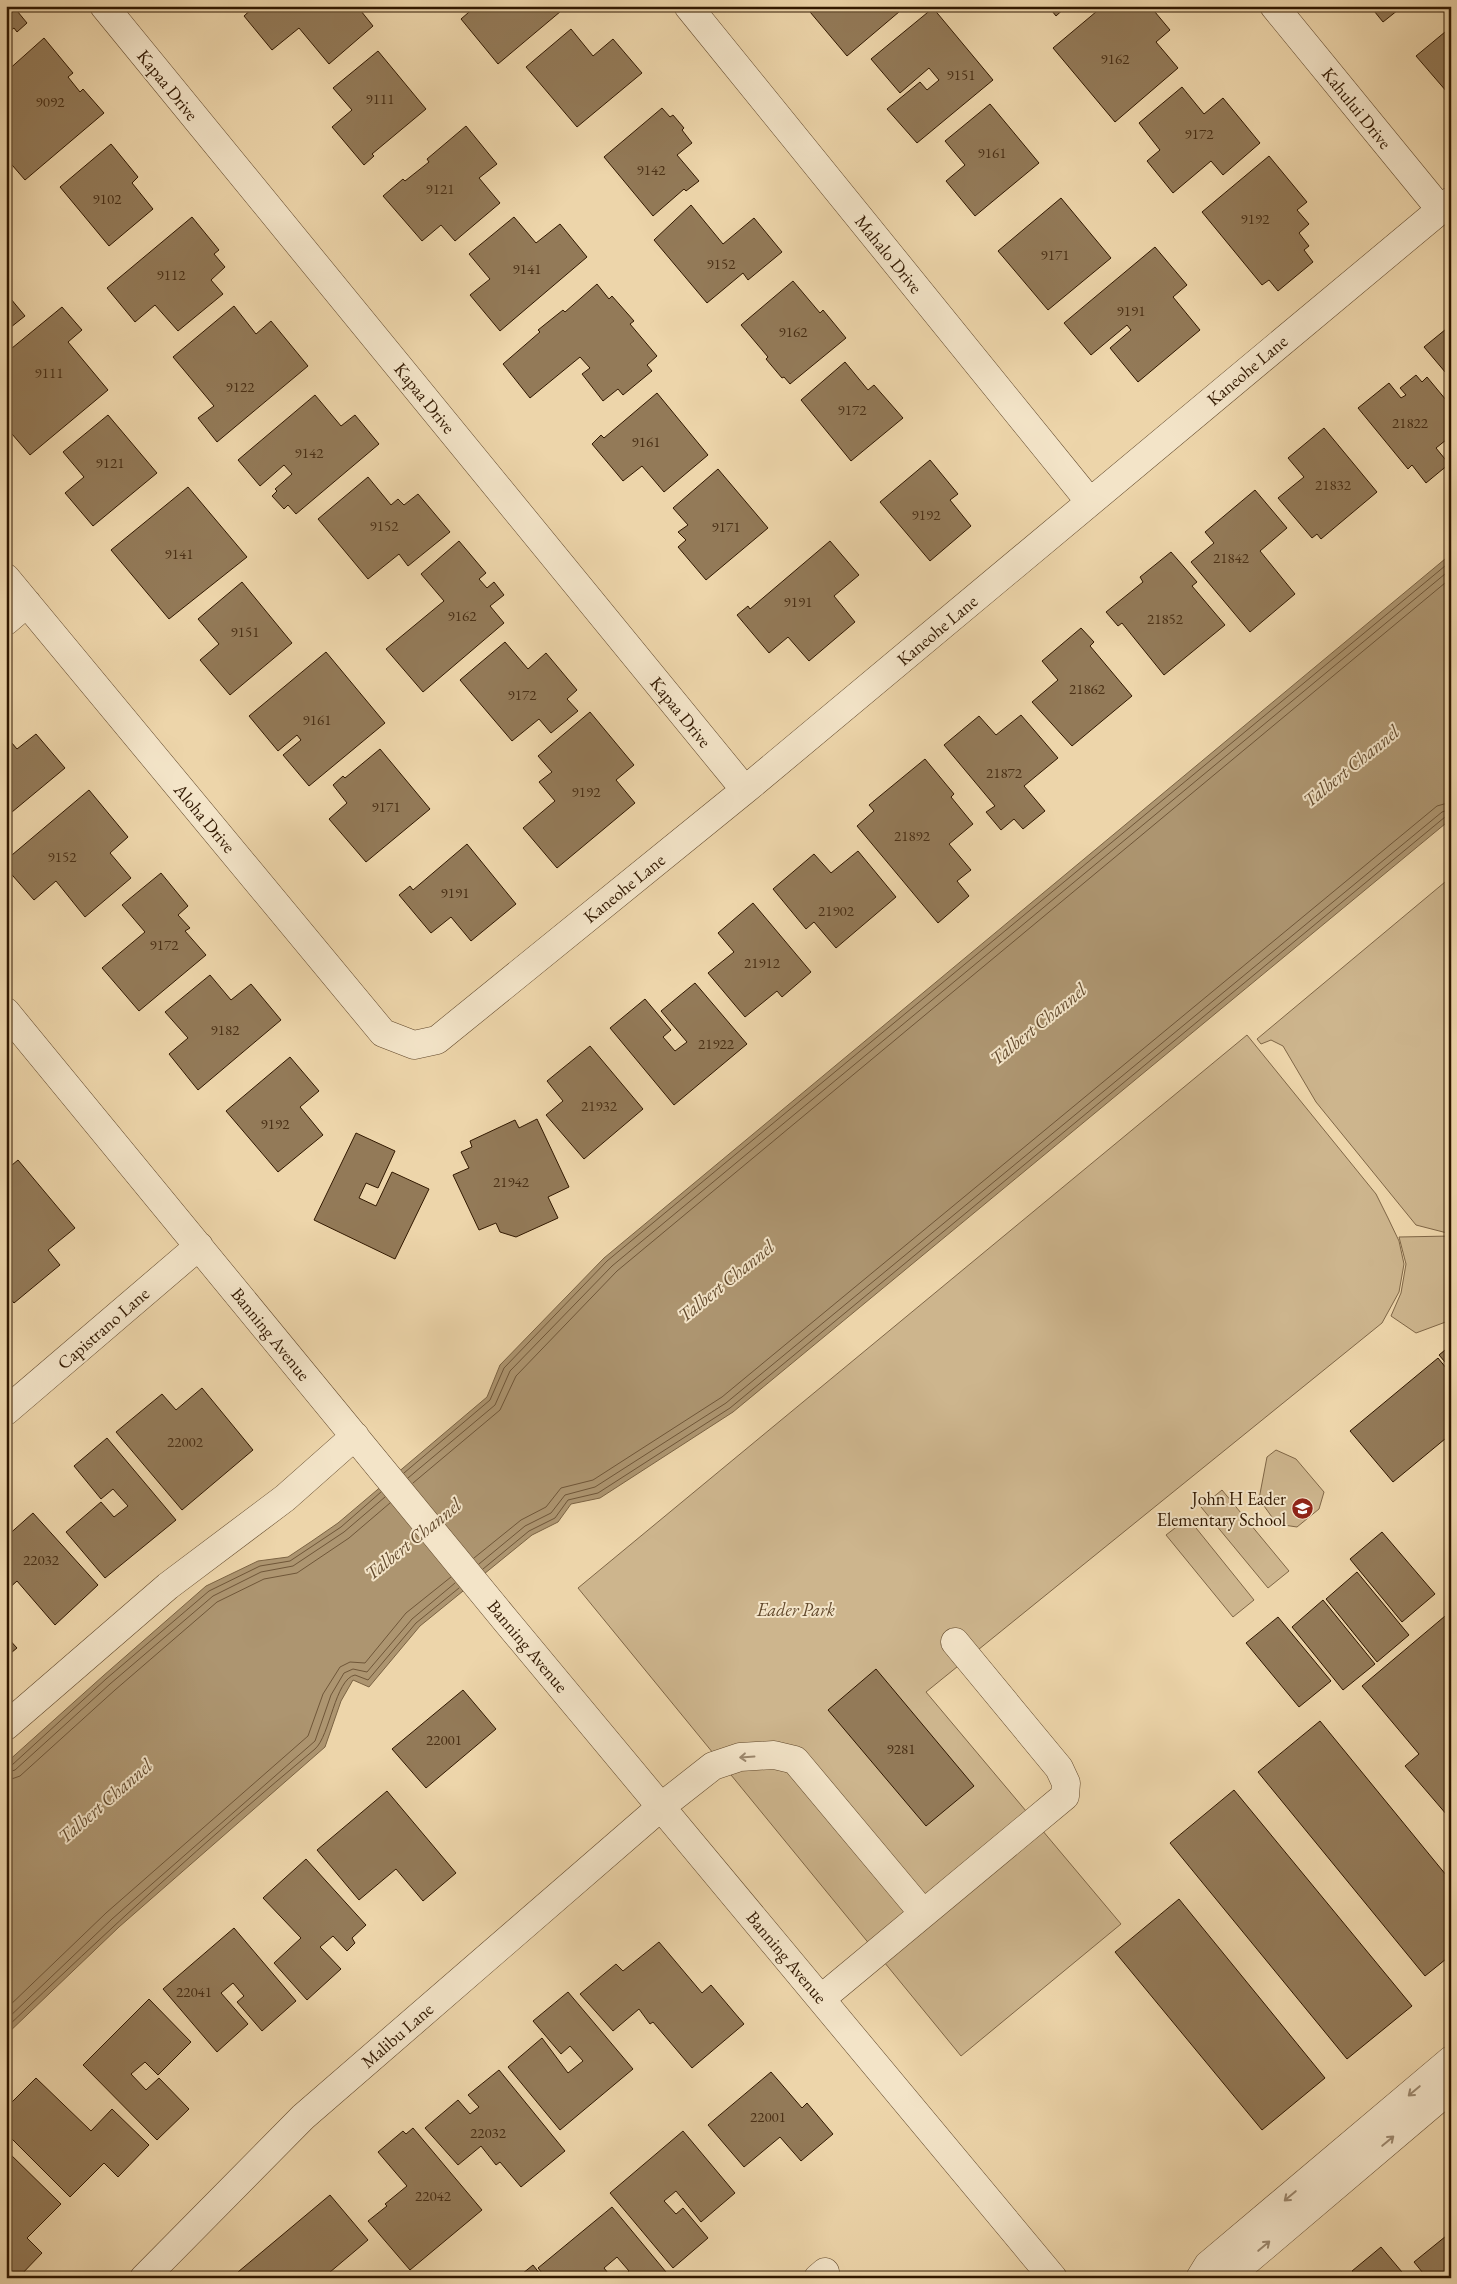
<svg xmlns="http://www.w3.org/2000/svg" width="1457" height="2284" font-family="'EB Garamond',serif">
  <rect width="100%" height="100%" fill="#edd5aa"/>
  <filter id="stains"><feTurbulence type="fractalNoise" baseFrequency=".004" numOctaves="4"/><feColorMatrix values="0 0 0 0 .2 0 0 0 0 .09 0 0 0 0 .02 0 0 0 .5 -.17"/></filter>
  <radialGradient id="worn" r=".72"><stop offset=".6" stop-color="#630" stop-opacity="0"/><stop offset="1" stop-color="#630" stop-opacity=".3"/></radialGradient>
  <!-- green -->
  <path fill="#cdb58d" stroke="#7f6646" d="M 1451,877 L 1451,1234 L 1416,1225 L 1316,1102 L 1283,1046 L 1271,1040 L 1261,1044 L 1257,1039 Z
    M 1247,1035 L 1376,1194 L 1388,1218 L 1399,1241 L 1404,1264 L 1399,1292 L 1382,1323 L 926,1692 L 1121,1924 L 961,2056 L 578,1588 Z
    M 1451,1236 L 1451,1320 L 1416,1333 L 1391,1316 L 1401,1293 L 1406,1264 L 1399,1237 Z
    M 1276,1450 L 1296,1459 L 1324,1492 L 1319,1509 L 1297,1527 L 1277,1524 L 1259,1499 L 1267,1457 Z
    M 1222,1490 L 1289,1571 L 1268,1588 L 1201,1507 Z
    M 1188,1518 L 1254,1600 L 1233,1617 L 1166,1535 Z"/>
  <!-- water -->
  <path fill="#ad9570" stroke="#7b6343" d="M 1451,554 L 1451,819 L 733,1412 L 600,1498 L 571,1504 L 558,1522 L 532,1535 L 420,1626 L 369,1687 L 353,1680 L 341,1701 L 325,1747 L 119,1927 L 6,2035 L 6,1763 L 103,1676 L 206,1586 L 258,1561 L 288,1557 L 312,1541 L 338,1523 L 487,1397 L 500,1365 L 604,1258 Z"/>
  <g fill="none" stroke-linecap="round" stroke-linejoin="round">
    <!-- shore -->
    <path stroke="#6f5638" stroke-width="1" d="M 404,1473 L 490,1400 L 504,1368 L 607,1261 L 1451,561
      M 408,1478 L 495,1405 L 510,1371 L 612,1266 L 1451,569
      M 413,1483 L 500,1410 L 516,1376 L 617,1271 L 1451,578
      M 474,1558 L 521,1520 L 546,1507 L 561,1488 L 593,1480 L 722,1397 L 1437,806 L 1451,802
      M 479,1564 L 525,1526 L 551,1513 L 565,1495 L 595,1487 L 726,1403 L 1442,812 L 1451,809
      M 483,1569 L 529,1531 L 555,1518 L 568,1500 L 598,1493 L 730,1408 L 1445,817 L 1451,816
      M 6,1767 L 12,1765 L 106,1679 L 209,1591 L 260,1566 L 290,1561 L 341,1527 L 381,1492
      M 6,1773 L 15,1770 L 110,1684 L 213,1596 L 261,1572 L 293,1566 L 344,1532 L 385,1497
      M 6,1781 L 20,1776 L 115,1690 L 217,1602 L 264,1579 L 297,1573 L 349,1538 L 390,1503
      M 6,2009 L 106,1913 L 308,1736 L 323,1694 L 340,1667 L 350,1662 L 365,1663 L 406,1613 L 451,1577
      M 6,2020 L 112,1919 L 315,1741 L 331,1695 L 344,1673 L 353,1669 L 367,1672 L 412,1619 L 455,1583
      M 6,2028 C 106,1932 208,1838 315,1749 C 330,1736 335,1679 355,1675 L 368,1680 L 416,1623 L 459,1588"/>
  </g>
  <!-- building -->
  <path fill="#937a58" stroke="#311800" d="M 6,6 L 13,6 L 27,23 L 17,32 L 14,28 L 6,34 Z
    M 255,6 L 357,6 L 373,26 L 329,64 L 299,28 L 272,50 L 244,16 Z
    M 476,6 L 567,6 L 498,64 L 461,19 Z
    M 805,6 L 906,6 L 847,56 Z
    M 1048,6 L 1067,6 L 1056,16 Z
    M 1071,6 L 1082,6 L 1076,12 Z
    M 1103,6 L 1150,6 L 1170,30 L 1156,42 L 1178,68 L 1115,122 L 1053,48 Z
    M 1370,6 L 1403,6 L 1383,22 Z
    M 933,8 L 993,80 L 917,143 L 887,109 L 920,82 L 927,90 L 939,80 L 929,68 L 900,93 L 871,59 Z
    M 1451,27 L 1451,89 L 1447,92 L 1416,56 Z
    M 571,29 L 593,56 L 613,39 L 642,73 L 577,127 L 526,67 Z
    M 44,38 L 73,73 L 68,77 L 80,92 L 83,89 L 104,113 L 25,180 L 6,158 L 6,116 L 9,113 L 6,109 L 6,72 Z
    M 378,51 L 426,109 L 372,154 L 374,156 L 364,165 L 332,127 L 352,110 L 333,88 Z
    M 1182,87 L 1204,114 L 1223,98 L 1260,143 L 1223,175 L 1211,161 L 1173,193 L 1147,161 L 1160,150 L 1139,123 Z
    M 990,104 L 1039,163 L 975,216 L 946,181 L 965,165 L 945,141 Z
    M 662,108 L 670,117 L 673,115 L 684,128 L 682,130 L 692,143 L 677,155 L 699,181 L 686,191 L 684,189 L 653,216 L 604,157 Z
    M 466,126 L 497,164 L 479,178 L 500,203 L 455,241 L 441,225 L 422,241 L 383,196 L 403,179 L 405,181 L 429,162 L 427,159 Z
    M 111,144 L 138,177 L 132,183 L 153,209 L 109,246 L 60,187 Z
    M 1269,156 L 1307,202 L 1297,210 L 1309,224 L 1299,233 L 1309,246 L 1304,250 L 1313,262 L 1278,291 L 1269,280 L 1262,285 L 1202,212 Z
    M 1061,198 L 1111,258 L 1048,310 L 998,251 Z
    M 691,205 L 723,244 L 754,218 L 782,252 L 748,280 L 743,273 L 707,303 L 654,240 Z
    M 192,217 L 219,250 L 214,254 L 225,267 L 211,280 L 223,294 L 178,331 L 155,305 L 135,322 L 107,288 Z
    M 514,217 L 536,243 L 560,224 L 587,257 L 500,331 L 470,295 L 490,279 L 469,254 Z
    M 1155,247 L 1187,285 L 1173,297 L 1200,330 L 1138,382 L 1110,348 L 1131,330 L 1127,325 L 1091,355 L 1064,323 Z
    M 793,281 L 820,313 L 823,310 L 846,338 L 790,384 L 784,377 L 782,378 L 766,359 L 768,357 L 741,325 Z
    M 597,284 L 609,299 L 612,296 L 634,321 L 630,324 L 657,356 L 647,365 L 652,371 L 623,395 L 618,389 L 603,401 L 582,374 L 590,368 L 580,357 L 530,398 L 503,364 L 540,332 L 538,330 L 563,310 L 565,312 Z
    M 6,293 L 25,316 L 6,331 Z
    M 234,306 L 256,334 L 271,321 L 308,366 L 217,442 L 198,418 L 214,406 L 173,357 Z
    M 62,307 L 82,330 L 68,342 L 108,390 L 30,455 L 6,427 L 6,400 L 9,398 L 6,395 L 6,353 Z
    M 1451,325 L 1451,379 L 1424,347 Z
    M 845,362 L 868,390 L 874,385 L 903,418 L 851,461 L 801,400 Z
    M 1416,375 L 1422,382 L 1427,377 L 1451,406 L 1451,436 L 1436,448 L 1449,464 L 1426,483 L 1412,465 L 1408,469 L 1358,408 L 1389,383 L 1401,398 L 1406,395 L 1400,388 Z
    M 657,393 L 708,455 L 664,492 L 642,466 L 623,481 L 592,444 L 601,435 L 604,438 Z
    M 315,395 L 341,426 L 355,415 L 379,444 L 296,514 L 288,505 L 284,509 L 272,496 L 277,491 L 275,489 L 292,474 L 284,465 L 260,486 L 238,460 Z
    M 108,415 L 157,473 L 93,526 L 65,493 L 84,477 L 63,452 Z
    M 1324,428 L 1377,492 L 1321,539 L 1317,534 L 1312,538 L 1278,498 L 1304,477 L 1288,458 Z
    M 930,460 L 958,494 L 950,500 L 971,526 L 930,561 L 880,502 Z
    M 718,469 L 768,528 L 706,580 L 678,547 L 686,540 L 678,532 L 688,525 L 673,508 Z
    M 368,477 L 391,505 L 398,499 L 404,505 L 418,494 L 450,532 L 408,566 L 399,554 L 368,579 L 318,519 Z
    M 188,487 L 247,557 L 169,619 L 111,550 Z
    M 1255,490 L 1287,528 L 1260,551 L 1295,594 L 1250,632 L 1191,562 L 1214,543 L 1205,532 Z
    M 459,541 L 486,573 L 479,579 L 487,588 L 494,582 L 504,595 L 490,606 L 504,623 L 423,692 L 386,649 L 444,601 L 421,574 Z
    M 830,541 L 859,575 L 834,596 L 855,622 L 809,661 L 788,637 L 769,653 L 737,615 L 748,606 L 750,609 Z
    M 1171,552 L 1197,582 L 1192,586 L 1225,625 L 1164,675 L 1122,623 L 1118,626 L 1106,612 L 1143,582 L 1140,577 Z
    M 242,582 L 292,643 L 230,695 L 200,660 L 219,644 L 198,619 Z
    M 1081,628 L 1094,642 L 1090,646 L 1132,696 L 1072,746 L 1032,702 L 1058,680 L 1042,661 Z
    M 505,642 L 528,669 L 546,653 L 577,690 L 567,699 L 578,711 L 551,733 L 539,719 L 512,741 L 460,680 Z
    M 326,652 L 385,723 L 309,786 L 283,755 L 301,740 L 297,735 L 278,751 L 249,716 Z
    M 590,712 L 634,765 L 616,780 L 635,803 L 557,868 L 523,828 L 555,801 L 539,782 L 552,772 L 538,756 Z
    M 1021,715 L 1058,758 L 1024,786 L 1045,811 L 1023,829 L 1014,819 L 1001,830 L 986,812 L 995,806 L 944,745 L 979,716 L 996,735 Z
    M 36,734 L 65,768 L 6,817 L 6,736 L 17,749 Z
    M 380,749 L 430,809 L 366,862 L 329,819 L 347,803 L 333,785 L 343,776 L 345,778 Z
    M 925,759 L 954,794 L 951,797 L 973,824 L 949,844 L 971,870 L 957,881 L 969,896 L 938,923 L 857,826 L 874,811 L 869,805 Z
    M 89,790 L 128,837 L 110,853 L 131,878 L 85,917 L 56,881 L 34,900 L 6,868 L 6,860 Z
    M 467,844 L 516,904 L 471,941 L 451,917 L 431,933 L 399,895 L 410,886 L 413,890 Z
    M 858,851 L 896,897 L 836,948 L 814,922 L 806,929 L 773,889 L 814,854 L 831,873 Z
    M 161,873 L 188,906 L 178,915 L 190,928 L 185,931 L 206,955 L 139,1011 L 102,968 L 145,932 L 122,905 Z
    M 753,903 L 811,972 L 782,997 L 777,991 L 745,1017 L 708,973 L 734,952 L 718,933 Z
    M 210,975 L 231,1000 L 251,984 L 281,1020 L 198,1090 L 169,1054 L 188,1038 L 165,1012 Z
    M 695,983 L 747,1044 L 674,1105 L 610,1028 L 645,999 L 671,1030 L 663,1037 L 675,1051 L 687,1042 L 661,1011 Z
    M 590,1046 L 643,1109 L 584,1159 L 546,1115 L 563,1101 L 547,1081 Z
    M 290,1057 L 319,1091 L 300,1107 L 323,1135 L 278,1172 L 226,1111 Z
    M 537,1119 L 569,1187 L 548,1197 L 558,1218 L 516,1237 L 500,1232 L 496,1223 L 479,1230 L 453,1175 L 469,1168 L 461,1152 L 472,1147 L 470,1141 L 515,1120 L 519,1128 Z
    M 356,1133 L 395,1151 L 378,1188 L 366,1183 L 359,1198 L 376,1206 L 392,1172 L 429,1189 L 395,1259 L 314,1220 Z
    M 18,1160 L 75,1228 L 48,1250 L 60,1265 L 14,1303 L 6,1294 L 6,1170 Z
    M 1451,1345 L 1451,1369 L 1439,1355 Z
    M 1438,1358 L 1451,1374 L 1451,1434 L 1393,1482 L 1350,1431 Z
    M 202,1388 L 253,1450 L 182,1510 L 116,1432 L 162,1394 L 176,1410 Z
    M 107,1438 L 176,1520 L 105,1578 L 66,1532 L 101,1502 L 114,1517 L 128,1506 L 113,1489 L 101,1499 L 74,1466 Z
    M 33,1513 L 98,1585 L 55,1625 L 17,1581 L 6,1591 L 6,1537 Z
    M 1382,1532 L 1435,1594 L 1402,1622 L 1350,1559 Z
    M 1357,1572 L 1409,1635 L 1377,1662 L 1326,1599 Z
    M 1323,1600 L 1375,1664 L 1343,1690 L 1292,1627 Z
    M 1451,1611 L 1451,1812 L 1447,1815 L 1405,1766 L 1419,1754 L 1362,1686 Z
    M 1278,1617 L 1331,1681 L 1299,1707 L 1246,1643 Z
    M 6,1636 L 17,1648 L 6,1657 Z
    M 876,1669 L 974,1786 L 926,1826 L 828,1710 Z
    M 463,1690 L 496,1729 L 426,1788 L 392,1749 Z
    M 1320,1721 L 1451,1881 L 1451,1955 L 1425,1976 L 1258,1772 Z
    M 1234,1790 L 1412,2006 L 1347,2059 L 1170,1843 Z
    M 387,1791 L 456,1873 L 423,1901 L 396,1869 L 359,1900 L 317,1850 Z
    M 306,1859 L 366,1925 L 352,1938 L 355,1943 L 347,1951 L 333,1936 L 320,1947 L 341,1969 L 307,2000 L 274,1963 L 301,1938 L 263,1898 Z
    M 1179,1899 L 1325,2078 L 1262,2130 L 1115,1952 Z
    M 234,1928 L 296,2001 L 262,2031 L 237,2002 L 244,1996 L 233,1983 L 221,1993 L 248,2024 L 217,2052 L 163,1989 Z
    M 659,1942 L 702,1993 L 711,1985 L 744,2024 L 692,2068 L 653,2022 L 650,2024 L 639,2009 L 613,2031 L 580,1994 L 616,1964 L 623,1971 Z
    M 568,1992 L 633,2069 L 560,2130 L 508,2067 L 542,2038 L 568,2073 L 583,2061 L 570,2046 L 561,2054 L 533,2021 Z
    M 149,1999 L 191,2042 L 158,2075 L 145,2062 L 131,2074 L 146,2090 L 159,2078 L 189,2109 L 157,2140 L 83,2065 Z
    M 499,2070 L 565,2151 L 521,2187 L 500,2162 L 496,2165 L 481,2146 L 458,2165 L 425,2128 L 458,2100 L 470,2114 L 479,2107 L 468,2095 Z
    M 771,2072 L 802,2108 L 807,2103 L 833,2134 L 801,2161 L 780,2137 L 744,2167 L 708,2125 Z
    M 36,2078 L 91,2131 L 112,2109 L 149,2145 L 118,2177 L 104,2163 L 70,2197 L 6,2133 L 6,2108 Z
    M 413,2128 L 482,2210 L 410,2270 L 368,2221 L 387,2206 L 385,2204 L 407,2186 L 378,2152 L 403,2131 L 406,2134 Z
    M 683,2131 L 735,2193 L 701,2222 L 676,2191 L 664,2201 L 676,2214 L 683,2208 L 708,2238 L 673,2268 L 610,2193 Z
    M 6,2150 L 61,2204 L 27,2238 L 42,2253 L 18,2278 L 9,2278 L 6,2275 Z
    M 330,2195 L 368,2240 L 323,2278 L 243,2278 L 238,2272 Z
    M 612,2207 L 671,2278 L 622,2278 L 629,2271 L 617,2257 L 604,2268 L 612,2278 L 546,2278 L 538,2268 Z
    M 1451,2232 L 1451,2278 L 1427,2278 L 1414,2262 Z
    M 1381,2247 L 1407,2278 L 1358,2278 L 1352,2271 Z
    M 533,2265 L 540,2274 L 536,2278 L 517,2278 Z"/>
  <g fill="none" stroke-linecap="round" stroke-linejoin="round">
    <defs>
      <path id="minor" d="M 104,6 L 745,790
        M 688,6 L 1090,502
        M 1274,6 L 1440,209
        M 6,578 L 383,1033 L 414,1045 L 437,1040 L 745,790 L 1451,201
        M 6,621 L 27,603
        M 6,1012 L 507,1622 L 1053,2278
        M 6,1411 L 199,1246
        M 6,1726 L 168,1586 L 285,1498 L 355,1436
        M 822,1998 L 1065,1796 L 1066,1783 L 1059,1768 L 955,1642
        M 144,2278 L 303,2117 L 662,1806 L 713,1766 L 740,1757 L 774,1755 L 795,1760 L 923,1913
        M 818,2278 L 825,2272
        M 1200,2278 L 1208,2265 L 1451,2060
        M 1227,2278 L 1451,2088"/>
    </defs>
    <!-- minor casing -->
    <use href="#minor" stroke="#60472a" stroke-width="29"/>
    <!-- minor -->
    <use href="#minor" stroke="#f3e4c8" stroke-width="28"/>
  </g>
  <!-- one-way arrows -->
  <defs><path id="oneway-shaft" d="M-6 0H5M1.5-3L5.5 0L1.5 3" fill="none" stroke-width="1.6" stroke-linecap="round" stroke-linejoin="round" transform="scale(1.25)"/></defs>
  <g stroke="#9c886e">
    <use href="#oneway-shaft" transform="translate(747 1757) rotate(176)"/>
    <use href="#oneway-shaft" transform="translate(1414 2091) rotate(140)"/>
    <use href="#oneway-shaft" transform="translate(1388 2141) rotate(-40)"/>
    <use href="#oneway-shaft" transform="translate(1290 2196) rotate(140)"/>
    <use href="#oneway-shaft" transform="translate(1264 2246) rotate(-40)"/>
  </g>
  <!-- icons -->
  <defs>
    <symbol id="school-disc" viewBox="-11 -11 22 22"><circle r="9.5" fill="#8f2418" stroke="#f3e4c8"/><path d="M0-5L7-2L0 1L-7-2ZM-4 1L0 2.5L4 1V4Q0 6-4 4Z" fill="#fff"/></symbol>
  </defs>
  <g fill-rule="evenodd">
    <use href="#school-disc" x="1290" y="1496" width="25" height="25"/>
  </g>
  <g text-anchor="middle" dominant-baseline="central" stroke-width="4" stroke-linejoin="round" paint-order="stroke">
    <!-- number labels -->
    <g font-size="15" fill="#4a3016">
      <text x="1115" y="58">9162</text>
      <text x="961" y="74">9151</text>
      <text x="380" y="98">9111</text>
      <text x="50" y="101">9092</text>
      <text x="1199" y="133">9172</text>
      <text x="992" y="152">9161</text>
      <text x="651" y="169">9142</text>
      <text x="440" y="188">9121</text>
      <text x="107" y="198">9102</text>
      <text x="1255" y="218">9192</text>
      <text x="1055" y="254">9171</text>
      <text x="721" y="263">9152</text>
      <text x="527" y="268">9141</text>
      <text x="171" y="274">9112</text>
      <text x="1131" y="310">9191</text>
      <text x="793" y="331">9162</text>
      <text x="49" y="372">9111</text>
      <text x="240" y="386">9122</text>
      <text x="852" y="409">9172</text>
      <text x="1410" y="422">21822</text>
      <text x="646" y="441">9161</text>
      <text x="309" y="452">9142</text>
      <text x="110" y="462">9121</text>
      <text x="1333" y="484">21832</text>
      <text x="926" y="514">9192</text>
      <text x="384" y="525">9152</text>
      <text x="726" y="526">9171</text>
      <text x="179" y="553">9141</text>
      <text x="1231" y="557">21842</text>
      <text x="798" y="601">9191</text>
      <text x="462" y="615">9162</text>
      <text x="1165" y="618">21852</text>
      <text x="245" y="631">9151</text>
      <text x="1087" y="688">21862</text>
      <text x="522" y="694">9172</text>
      <text x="317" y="719">9161</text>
      <text x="1004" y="772">21872</text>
      <text x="586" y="791">9192</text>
      <text x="386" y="806">9171</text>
      <text x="912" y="835">21892</text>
      <text x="62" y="856">9152</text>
      <text x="455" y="892">9191</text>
      <text x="836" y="910">21902</text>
      <text x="164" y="944">9172</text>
      <text x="762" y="962">21912</text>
      <text x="225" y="1029">9182</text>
      <text x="716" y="1043">21922</text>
      <text x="599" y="1105">21932</text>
      <text x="275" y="1123">9192</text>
      <text x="511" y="1181">21942</text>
      <text x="185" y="1441">22002</text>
      <text x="41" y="1559">22032</text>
      <text x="444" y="1739">22001</text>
      <text x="901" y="1748">9281</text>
      <text x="194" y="1991">22041</text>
      <text x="768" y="2116">22001</text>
      <text x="488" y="2132">22032</text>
      <text x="433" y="2195">22042</text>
    </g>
    <!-- street labels -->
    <g font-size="18" fill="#311800" stroke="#f3e4c8">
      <text transform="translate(168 85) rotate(51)">Kapaa Drive</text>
      <text transform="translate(1357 108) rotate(51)">Kahului Drive</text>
      <text transform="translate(889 254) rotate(51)">Mahalo Drive</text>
      <text transform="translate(1247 370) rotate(-40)">Kaneohe Lane</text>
      <text transform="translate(425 398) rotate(51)">Kapaa Drive</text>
      <text transform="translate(937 630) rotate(-40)">Kaneohe Lane</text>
      <text transform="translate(681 712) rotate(51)">Kapaa Drive</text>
      <text transform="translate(205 818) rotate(50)">Aloha Drive</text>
      <text transform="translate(624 888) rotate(-39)">Kaneohe Lane</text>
      <text transform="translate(103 1328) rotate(-41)">Capistrano Lane</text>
      <text transform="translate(271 1334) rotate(51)">Banning Avenue</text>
      <text transform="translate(528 1646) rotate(50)">Banning Avenue</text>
      <text transform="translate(787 1957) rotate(50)">Banning Avenue</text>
      <text transform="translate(397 2035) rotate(-41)">Malibu Lane</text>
    </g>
    <!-- poi labels -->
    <g font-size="18" fill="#311800" stroke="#f3e4c8" text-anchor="end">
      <text x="1286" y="1498">John H Eader<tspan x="1286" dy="21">Elementary School</tspan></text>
    </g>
    <!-- park labels -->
    <g font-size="18" font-style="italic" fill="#60472a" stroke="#f3e4c8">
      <text x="796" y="1609">Eader Park</text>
    </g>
    <!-- water labels -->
    <g font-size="19" font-style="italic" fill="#634a2d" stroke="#f3e4c8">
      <text transform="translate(1351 766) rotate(-39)">Talbert Channel</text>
      <text transform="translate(1038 1024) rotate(-39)">Talbert Channel</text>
      <text transform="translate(726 1281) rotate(-39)">Talbert Channel</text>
      <text transform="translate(413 1539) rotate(-39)">Talbert Channel</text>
      <text transform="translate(105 1801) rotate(-41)">Talbert Channel</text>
    </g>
  </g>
  <!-- margin -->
  <rect width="1457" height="2284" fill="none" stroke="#edd5aa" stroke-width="25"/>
  <rect x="8" y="8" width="1442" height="2269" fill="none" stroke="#311800" stroke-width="2.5"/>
  <rect x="12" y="12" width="1432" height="2259" fill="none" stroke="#311800"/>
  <rect width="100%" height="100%" filter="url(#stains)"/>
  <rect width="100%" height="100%" fill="url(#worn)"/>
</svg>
